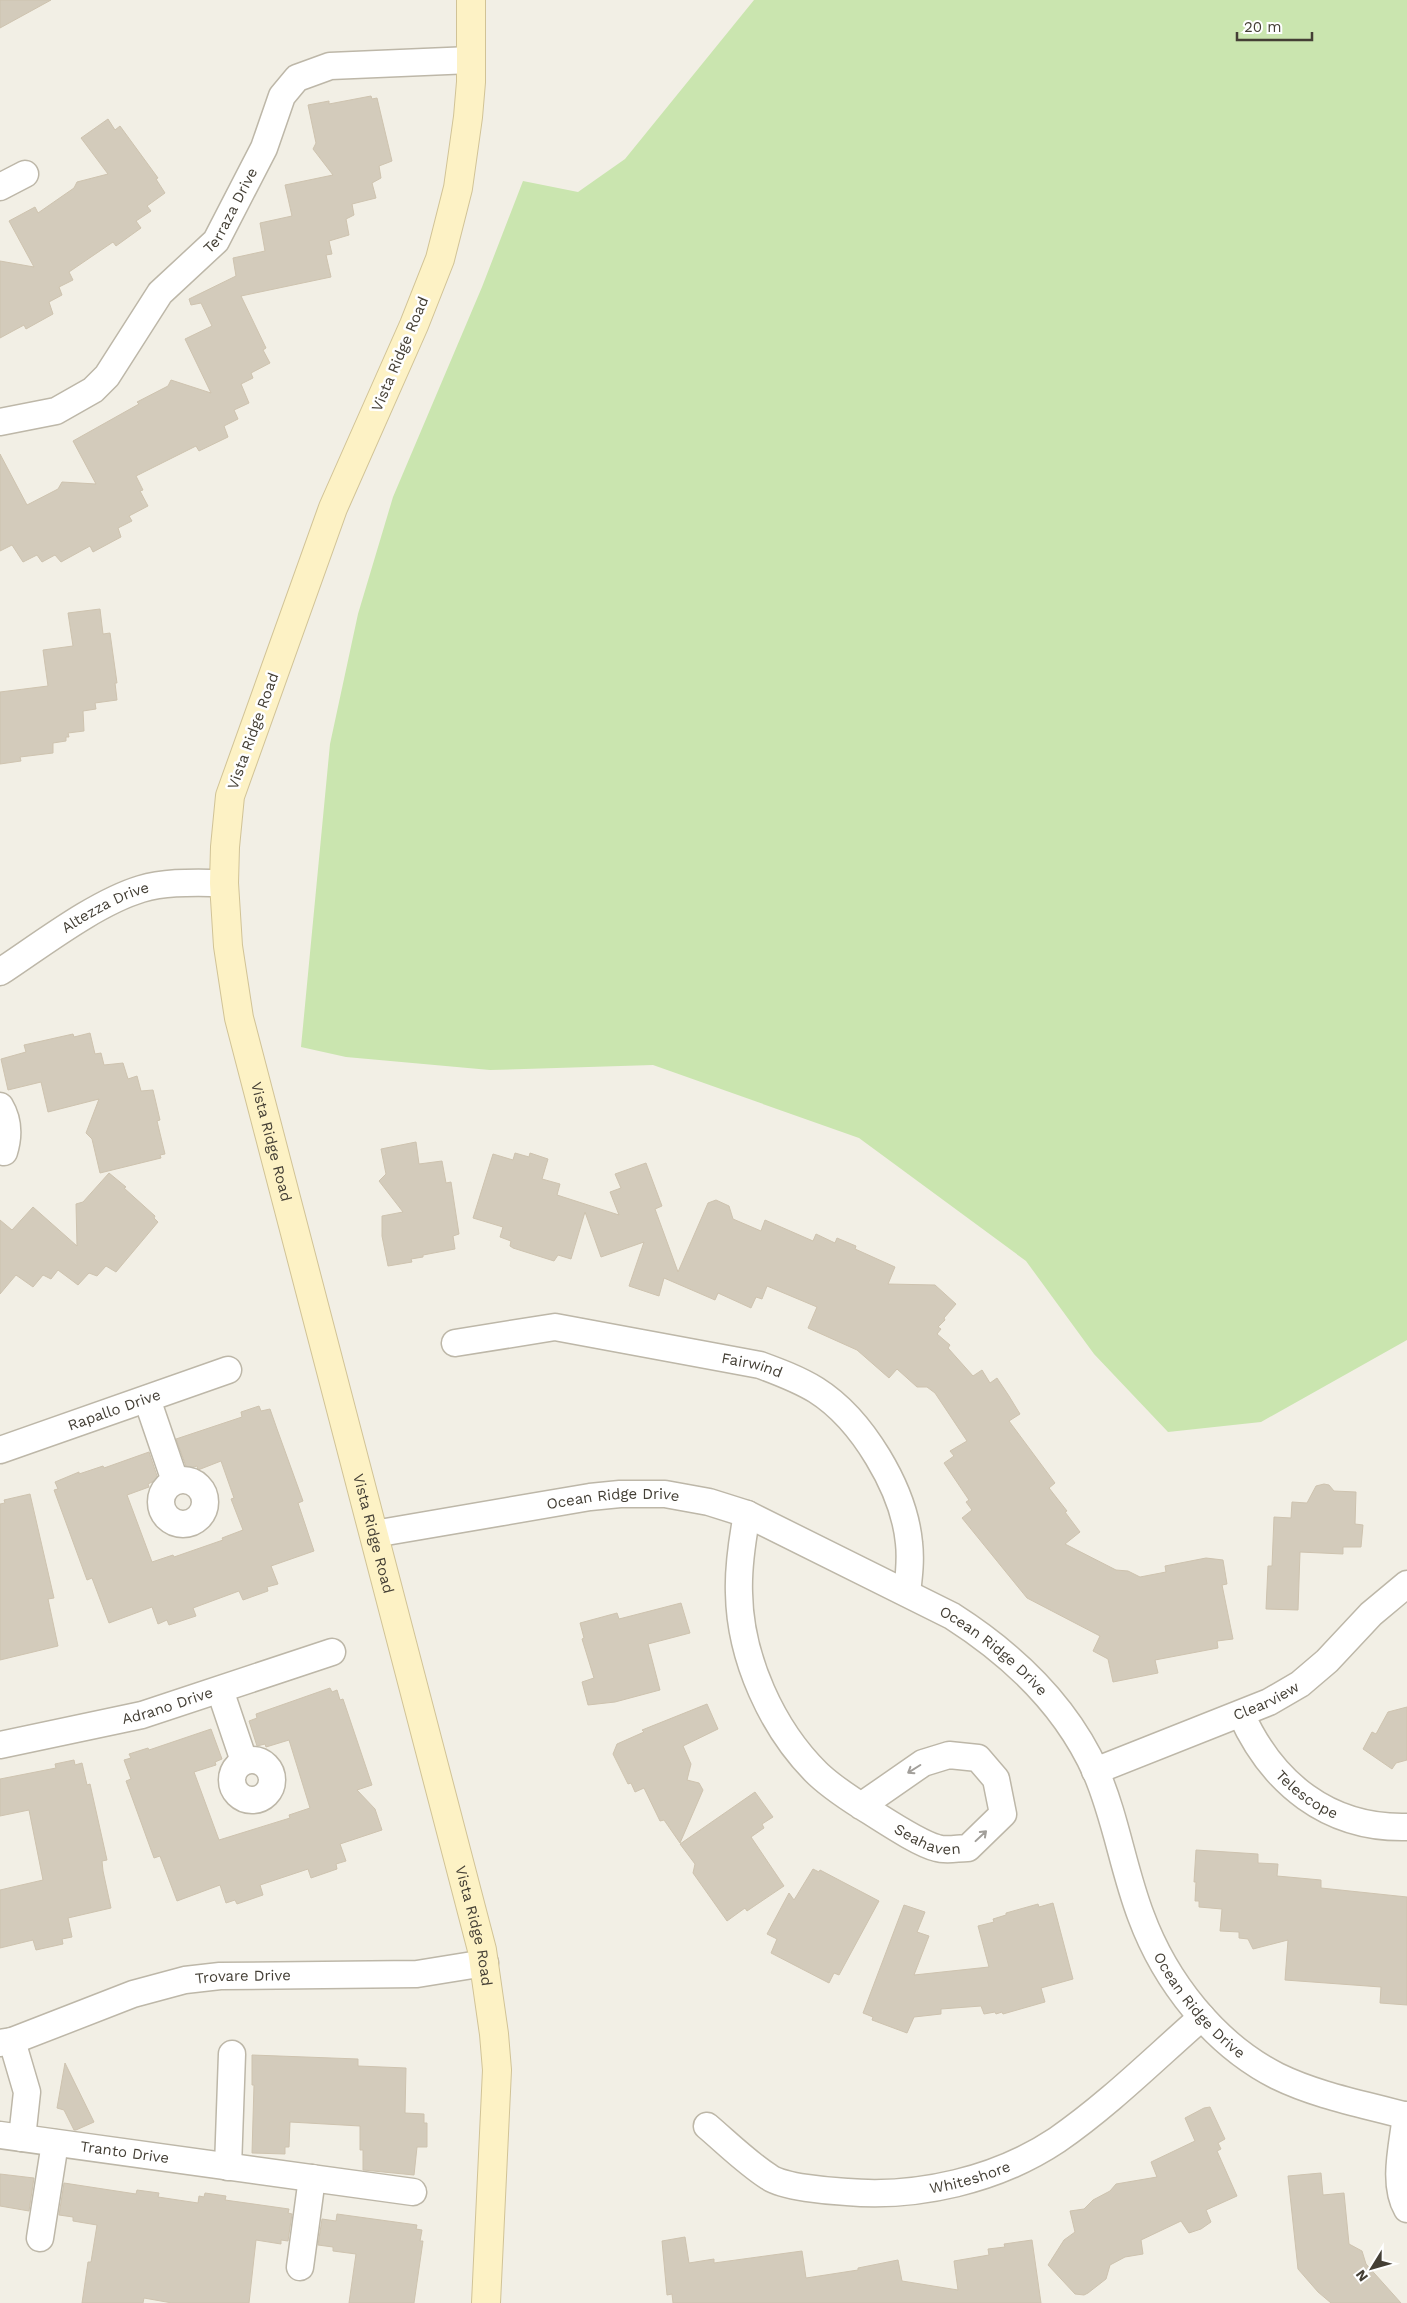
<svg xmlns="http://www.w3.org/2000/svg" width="1407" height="2303" font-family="'Work Sans',sans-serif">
  <rect width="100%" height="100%" fill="#f2efe5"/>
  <!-- green -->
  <path fill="#cae5af" d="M 754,0 L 1407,0 L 1407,1340 L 1261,1422 L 1168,1432 L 1094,1354 L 1026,1261 L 859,1138 L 653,1065 L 490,1070 L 346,1057 L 301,1047 L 330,744 L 358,614 L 393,497 L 482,287 L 523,181 L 578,192 L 625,159 Z"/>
  <!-- building -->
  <path fill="#d3cbbb" stroke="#cec3af" d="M 0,0 L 51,0 L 0,28 Z
    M 371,96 L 372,99 L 377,98 L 392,161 L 379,166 L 381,178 L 372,183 L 376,198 L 352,204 L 354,215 L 346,219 L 349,235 L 329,241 L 332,254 L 326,255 L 331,277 L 241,296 L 266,348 L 263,350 L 270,363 L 251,373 L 253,378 L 241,384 L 249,403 L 234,410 L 238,419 L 224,426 L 228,437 L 199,451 L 196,446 L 136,476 L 143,490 L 140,491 L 148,506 L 129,516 L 132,521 L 118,528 L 121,537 L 93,552 L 90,546 L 61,562 L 55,555 L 42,562 L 37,555 L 23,562 L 12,545 L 0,551 L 0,454 L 27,505 L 58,489 L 62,482 L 96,484 L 73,441 L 139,404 L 137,402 L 168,386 L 171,380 L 211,393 L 185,339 L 212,326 L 201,303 L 191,305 L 189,299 L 236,276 L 233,258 L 265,251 L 260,223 L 292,216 L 285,185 L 333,175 L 313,149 L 316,143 L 308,105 L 329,101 L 329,104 Z
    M 108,119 L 115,130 L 120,126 L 158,178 L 156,179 L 165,193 L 147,206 L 151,211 L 136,221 L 141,228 L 116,246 L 113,242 L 69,272 L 73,280 L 59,287 L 62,295 L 49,302 L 53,314 L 26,329 L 24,325 L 0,338 L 0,261 L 34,267 L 9,221 L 35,207 L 38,213 L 74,188 L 77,182 L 108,174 L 81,138 Z
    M 100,609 L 103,634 L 110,633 L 117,683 L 115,683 L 117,700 L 95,703 L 96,709 L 83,711 L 84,731 L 68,733 L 69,737 L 66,737 L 66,741 L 53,743 L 53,753 L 20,757 L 21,761 L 0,764 L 0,692 L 48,686 L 43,650 L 73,646 L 68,613 Z
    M 90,1033 L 95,1054 L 101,1053 L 104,1065 L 123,1063 L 128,1079 L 137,1076 L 141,1091 L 153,1090 L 160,1120 L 157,1121 L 165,1154 L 160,1155 L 161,1158 L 100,1173 L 92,1139 L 86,1133 L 99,1099 L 48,1112 L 41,1082 L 8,1090 L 1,1059 L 26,1052 L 24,1045 L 73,1034 L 74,1037 Z
    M 416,1142 L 419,1164 L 442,1161 L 446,1183 L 451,1182 L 459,1234 L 453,1236 L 455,1249 L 423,1255 L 423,1257 L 411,1259 L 412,1262 L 388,1266 L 382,1236 L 382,1216 L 403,1212 L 379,1181 L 386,1174 L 381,1149 Z
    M 515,1153 L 529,1157 L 530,1153 L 548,1159 L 542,1179 L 560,1184 L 557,1195 L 619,1215 L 610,1192 L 621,1188 L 615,1174 L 646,1163 L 662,1206 L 655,1209 L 678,1272 L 708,1203 L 716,1200 L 729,1206 L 733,1219 L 761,1231 L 765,1220 L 813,1241 L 816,1234 L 835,1243 L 837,1238 L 856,1246 L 855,1249 L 895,1267 L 888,1284 L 935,1285 L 956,1304 L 944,1318 L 945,1320 L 938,1327 L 941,1329 L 937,1334 L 950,1345 L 948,1348 L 973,1376 L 982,1370 L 990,1383 L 997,1378 L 1009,1396 L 1020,1414 L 1009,1421 L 1055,1483 L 1049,1488 L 1067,1511 L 1065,1512 L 1080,1532 L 1065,1544 L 1116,1570 L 1128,1571 L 1140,1577 L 1166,1572 L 1165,1566 L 1206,1558 L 1223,1560 L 1227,1584 L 1222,1585 L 1233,1639 L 1217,1641 L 1218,1648 L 1155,1660 L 1158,1673 L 1113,1682 L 1108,1659 L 1093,1651 L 1100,1636 L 1027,1598 L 962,1518 L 972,1510 L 966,1502 L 969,1500 L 944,1463 L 954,1456 L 950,1451 L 967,1441 L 935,1393 L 927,1387 L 917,1387 L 897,1369 L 889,1378 L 857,1350 L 808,1328 L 817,1307 L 767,1286 L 762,1299 L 756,1297 L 751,1308 L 718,1293 L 715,1300 L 664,1278 L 659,1296 L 629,1286 L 644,1242 L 601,1257 L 585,1212 L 571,1259 L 558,1255 L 554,1261 L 513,1248 L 510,1246 L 511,1241 L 500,1237 L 503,1227 L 473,1218 L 493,1154 L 513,1160 Z
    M 109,1173 L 126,1187 L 124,1188 L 155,1216 L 154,1218 L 158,1222 L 116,1272 L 106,1266 L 97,1276 L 89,1273 L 78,1285 L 58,1270 L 51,1279 L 43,1275 L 33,1287 L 16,1275 L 0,1294 L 0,1220 L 12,1230 L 33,1207 L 77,1246 L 76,1204 L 83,1202 Z
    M 259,1406 L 261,1411 L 270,1409 L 277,1429 L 303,1501 L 298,1503 L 314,1551 L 271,1566 L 278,1584 L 267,1587 L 268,1591 L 243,1600 L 239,1591 L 193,1608 L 196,1616 L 169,1625 L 167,1620 L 158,1624 L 152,1607 L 109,1623 L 92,1578 L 87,1580 L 54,1490 L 58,1489 L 55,1482 L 79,1472 L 79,1474 L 103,1466 L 104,1468 L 149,1452 L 158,1479 L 148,1484 L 149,1487 L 127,1495 L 152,1562 L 173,1555 L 174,1557 L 223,1540 L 222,1538 L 243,1530 L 231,1499 L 234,1498 L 221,1461 L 198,1470 L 197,1466 L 187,1469 L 176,1439 L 242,1417 L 241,1412 Z
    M 1324,1484 L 1329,1485 L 1334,1491 L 1356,1492 L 1355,1524 L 1363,1525 L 1361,1547 L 1343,1547 L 1343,1554 L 1300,1552 L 1298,1610 L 1266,1609 L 1268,1566 L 1272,1566 L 1274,1517 L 1291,1518 L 1292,1502 L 1307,1503 L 1316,1486 Z
    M 30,1494 L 54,1598 L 48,1599 L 58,1646 L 0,1660 L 0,1504 L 5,1503 L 4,1500 Z
    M 681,1603 L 690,1633 L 648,1644 L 660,1690 L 615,1702 L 588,1705 L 582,1682 L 594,1678 L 582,1639 L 584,1638 L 580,1623 L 617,1613 L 619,1619 Z
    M 330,1688 L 332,1692 L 337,1690 L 340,1700 L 343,1699 L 372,1785 L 357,1790 L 375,1809 L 382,1830 L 340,1844 L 346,1861 L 336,1864 L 337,1869 L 311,1878 L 308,1869 L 260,1885 L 263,1895 L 237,1904 L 235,1900 L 226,1903 L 220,1885 L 177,1901 L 160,1856 L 154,1858 L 126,1781 L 131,1779 L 124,1760 L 131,1758 L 129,1754 L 148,1748 L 149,1750 L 211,1729 L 222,1759 L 215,1762 L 216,1765 L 194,1772 L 219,1840 L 290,1818 L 289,1815 L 310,1808 L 289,1740 L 266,1747 L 265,1744 L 257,1746 L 249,1721 L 257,1718 L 256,1714 Z
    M 707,1704 L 718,1729 L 683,1746 L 691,1764 L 687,1780 L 699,1783 L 703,1790 L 680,1843 L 664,1820 L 660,1821 L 644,1788 L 635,1792 L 631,1783 L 628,1784 L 613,1754 L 617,1744 L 644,1732 L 642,1730 Z
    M 1407,1707 L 1407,1760 L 1396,1763 L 1392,1769 L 1363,1749 L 1372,1732 L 1376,1734 L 1388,1712 Z
    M 74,1760 L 75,1765 L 82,1763 L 87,1785 L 90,1784 L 107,1860 L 102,1861 L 103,1871 L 111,1908 L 68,1918 L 72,1937 L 62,1939 L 63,1944 L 36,1950 L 33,1940 L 0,1948 L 0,1890 L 43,1880 L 29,1810 L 0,1816 L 0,1779 L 56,1768 L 55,1764 Z
    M 755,1792 L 773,1817 L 762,1824 L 764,1828 L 751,1837 L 784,1886 L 747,1911 L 745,1908 L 727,1921 L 693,1873 L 695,1864 L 680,1844 Z
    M 1196,1850 L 1258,1854 L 1258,1863 L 1278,1864 L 1277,1876 L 1321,1880 L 1321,1888 L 1407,1897 L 1407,2005 L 1380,2003 L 1381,1987 L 1285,1980 L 1288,1940 L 1253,1949 L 1248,1939 L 1239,1938 L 1239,1932 L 1220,1931 L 1222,1909 L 1199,1907 L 1199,1901 L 1195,1901 L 1196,1882 L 1194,1882 Z
    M 813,1869 L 819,1872 L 820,1870 L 879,1901 L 839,1975 L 834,1973 L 829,1983 L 771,1953 L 777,1939 L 767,1934 L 789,1893 L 794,1900 Z
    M 1053,1903 L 1073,1979 L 1041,1988 L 1045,2002 L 1003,2014 L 1002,2012 L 996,2014 L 995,2012 L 984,2014 L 981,2006 L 941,2009 L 941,2014 L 914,2017 L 907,2033 L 872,2020 L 873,2017 L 863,2013 L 904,1905 L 925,1912 L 917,1932 L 929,1936 L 914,1975 L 989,1967 L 978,1926 L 994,1922 L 993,1919 L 1006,1915 L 1006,1913 L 1038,1904 L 1039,1907 Z
    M 252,2055 L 358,2059 L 358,2066 L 406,2068 L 405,2113 L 424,2114 L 424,2123 L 427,2123 L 427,2147 L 417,2147 L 414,2175 L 363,2170 L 363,2150 L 360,2150 L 360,2126 L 290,2122 L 289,2147 L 285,2147 L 285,2154 L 252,2153 L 254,2085 L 252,2085 Z
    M 65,2063 L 94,2122 L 76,2130 L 74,2130 L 64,2110 L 57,2108 Z
    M 1210,2107 L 1225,2139 L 1218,2143 L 1221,2149 L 1217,2151 L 1237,2196 L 1206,2210 L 1211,2222 L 1201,2229 L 1189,2233 L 1181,2221 L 1141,2240 L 1143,2254 L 1125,2257 L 1110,2265 L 1106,2279 L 1088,2293 L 1084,2295 L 1075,2294 L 1048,2265 L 1064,2240 L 1075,2232 L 1070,2211 L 1084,2209 L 1093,2200 L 1110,2191 L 1116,2184 L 1157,2177 L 1151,2162 L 1195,2141 L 1185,2118 L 1204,2108 Z
    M 1321,2173 L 1323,2195 L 1344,2193 L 1349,2244 L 1362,2251 L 1366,2264 L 1401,2303 L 1331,2303 L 1318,2292 L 1298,2269 L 1288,2176 Z
    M 0,2174 L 34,2178 L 29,2211 L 0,2206 Z
    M 64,2183 L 136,2194 L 137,2190 L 159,2193 L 158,2197 L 198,2203 L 199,2196 L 204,2197 L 205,2193 L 226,2196 L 225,2200 L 289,2209 L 288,2213 L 292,2214 L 288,2241 L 281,2240 L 281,2244 L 256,2240 L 249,2303 L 172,2303 L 144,2298 L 143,2303 L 82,2303 L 88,2262 L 91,2262 L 97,2225 L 73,2221 L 73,2217 L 59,2215 Z
    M 337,2214 L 417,2225 L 416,2229 L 422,2230 L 420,2241 L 423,2241 L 414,2303 L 349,2303 L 356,2254 L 333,2251 L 333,2247 L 318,2245 L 322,2219 L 336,2221 Z
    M 685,2237 L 689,2263 L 714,2259 L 714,2263 L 802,2251 L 806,2278 L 858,2270 L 858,2268 L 898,2260 L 902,2281 L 958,2290 L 954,2261 L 989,2255 L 988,2249 L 1005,2247 L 1004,2244 L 1032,2240 L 1041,2303 L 673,2303 L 672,2294 L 667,2295 L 662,2241 Z"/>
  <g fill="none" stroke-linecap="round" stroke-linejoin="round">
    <defs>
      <g id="street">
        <path d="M 0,187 L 25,174"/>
        <path id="s1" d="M 0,422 L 56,411 L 93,390 L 107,376 L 160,293 L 216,241 L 264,148 L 282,96 L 297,78 L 330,66 L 471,60"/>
        <path id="s2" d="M 0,972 C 41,945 95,903 141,889 C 168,881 197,883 224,883"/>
        <path d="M 0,1106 C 9,1121 9,1136 4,1152"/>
        <path id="s3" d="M 455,1343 L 555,1327 L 760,1365 C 779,1372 798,1379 816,1390 C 862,1419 904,1489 909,1543 C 911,1560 909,1576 907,1593"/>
        <path d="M 147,1399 L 175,1481"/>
        <path id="s4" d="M 0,1450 L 228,1370"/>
        <circle cx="183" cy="1502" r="22"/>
        <path id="s5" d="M 747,1514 C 742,1541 738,1567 739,1593 C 740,1658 772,1729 818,1774 C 833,1788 853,1801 871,1812 C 887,1822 920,1844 937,1848 C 946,1851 958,1848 968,1848 L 1003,1814 L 996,1779 L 978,1758 L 949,1755 L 923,1763 L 861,1806"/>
        <path id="s6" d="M 374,1534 L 590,1497 L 620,1494 L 665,1494 L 709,1502 L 747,1514 L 952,1616 C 1013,1655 1066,1705 1096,1772 C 1116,1818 1123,1869 1141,1916 C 1165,1981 1214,2044 1277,2076 C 1318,2096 1363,2104 1407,2116"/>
        <path d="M 220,1690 L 244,1761"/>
        <path id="s7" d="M 1241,1714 C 1272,1783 1328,1829 1407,1827"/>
        <path id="s8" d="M 0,1745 L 142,1715 L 332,1652"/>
        <circle cx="252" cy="1780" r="20"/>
        <path id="s9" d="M 1095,1771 L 1269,1702 L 1300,1684 L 1327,1661 L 1371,1614 L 1407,1584"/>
        <path d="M 12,2041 L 27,2092 L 22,2138"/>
        <path id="s10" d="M 0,2043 L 12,2041 L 133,1994 L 185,1980 L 220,1976 L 417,1974 L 485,1963"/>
        <path d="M 1406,2115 C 1403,2144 1392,2183 1407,2209"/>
        <path id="s11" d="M 707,2126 C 727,2143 747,2163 769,2177 C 783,2187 828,2191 847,2192 C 918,2198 997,2180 1057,2140 C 1109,2104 1154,2059 1202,2017"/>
        <path id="s12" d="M 0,2135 L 413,2192"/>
        <path d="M 228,2167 L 232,2054"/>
        <path d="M 40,2238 L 55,2143"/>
        <path d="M 300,2267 L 312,2178"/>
      </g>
      <g id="secondary">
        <path id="s13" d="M 471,0 L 471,82 L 468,117 L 458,188 L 440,259 L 414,325 L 333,508 L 230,796 L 225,847 L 224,883 L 228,946 L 239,1018 L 482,1950 L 494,2034 L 497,2070 L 486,2303"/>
      </g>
    </defs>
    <!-- street casing -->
    <use href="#street" stroke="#bdb7a8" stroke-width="29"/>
    <!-- secondary casing -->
    <use href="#secondary" stroke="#d1c396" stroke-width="30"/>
    <!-- street -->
    <use href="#street" stroke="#fff" stroke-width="26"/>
    <!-- secondary -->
    <use href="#secondary" stroke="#fdf2c5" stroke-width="28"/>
  </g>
  <!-- one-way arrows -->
  <defs><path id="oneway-shaft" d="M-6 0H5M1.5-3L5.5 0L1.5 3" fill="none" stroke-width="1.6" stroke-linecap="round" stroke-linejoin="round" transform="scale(1.25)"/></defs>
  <g stroke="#a29f9a">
    <use href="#oneway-shaft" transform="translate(914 1769) rotate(148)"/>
    <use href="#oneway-shaft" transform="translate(981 1836) rotate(-43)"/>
  </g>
  <g text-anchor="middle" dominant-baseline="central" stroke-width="5" stroke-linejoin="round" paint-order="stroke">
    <!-- street labels -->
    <g font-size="15" fill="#443f35" stroke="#fff">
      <text stroke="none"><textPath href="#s1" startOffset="328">Terraza Drive</textPath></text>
      <text transform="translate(400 354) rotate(-67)">Vista Ridge Road</text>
      <text transform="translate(253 731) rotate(-70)">Vista Ridge Road</text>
      <text stroke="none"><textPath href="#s2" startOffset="124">Altezza Drive</textPath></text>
      <text stroke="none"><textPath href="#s13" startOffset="1190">Vista Ridge Road</textPath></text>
      <text stroke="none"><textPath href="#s3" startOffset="302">Fairwind</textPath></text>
      <text stroke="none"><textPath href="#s4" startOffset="121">Rapallo Drive</textPath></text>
      <text stroke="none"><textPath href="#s6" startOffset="242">Ocean Ridge Drive</textPath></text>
      <text stroke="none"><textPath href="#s13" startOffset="1595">Vista Ridge Road</textPath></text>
      <text stroke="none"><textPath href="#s6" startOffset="662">Ocean Ridge Drive</textPath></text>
      <text stroke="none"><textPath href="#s9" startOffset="185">Clearview</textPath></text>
      <text stroke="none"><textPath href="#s8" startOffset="172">Adrano Drive</textPath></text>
      <text stroke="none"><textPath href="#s7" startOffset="106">Telescope</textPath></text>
      <text stroke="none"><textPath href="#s5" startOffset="411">Seahaven</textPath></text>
      <text stroke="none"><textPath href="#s13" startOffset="2000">Vista Ridge Road</textPath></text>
      <text stroke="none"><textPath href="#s10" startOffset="254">Trovare Drive</textPath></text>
      <text stroke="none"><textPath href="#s6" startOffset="1082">Ocean Ridge Drive</textPath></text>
      <text stroke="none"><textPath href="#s12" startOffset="126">Tranto Drive</textPath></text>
      <text stroke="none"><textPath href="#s11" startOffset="285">Whiteshore</textPath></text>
    </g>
  </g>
  <!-- north arrow -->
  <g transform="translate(1372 2268) rotate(233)" stroke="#ffffff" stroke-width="4" paint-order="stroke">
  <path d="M0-4L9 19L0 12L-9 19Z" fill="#443f35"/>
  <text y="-8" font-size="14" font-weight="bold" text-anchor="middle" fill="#443f35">N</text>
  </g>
  <!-- scale -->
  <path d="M1237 32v8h75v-8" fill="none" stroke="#443f35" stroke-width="2.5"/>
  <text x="1244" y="32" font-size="15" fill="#443f35" stroke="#ffffff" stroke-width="4" paint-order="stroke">20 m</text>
</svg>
